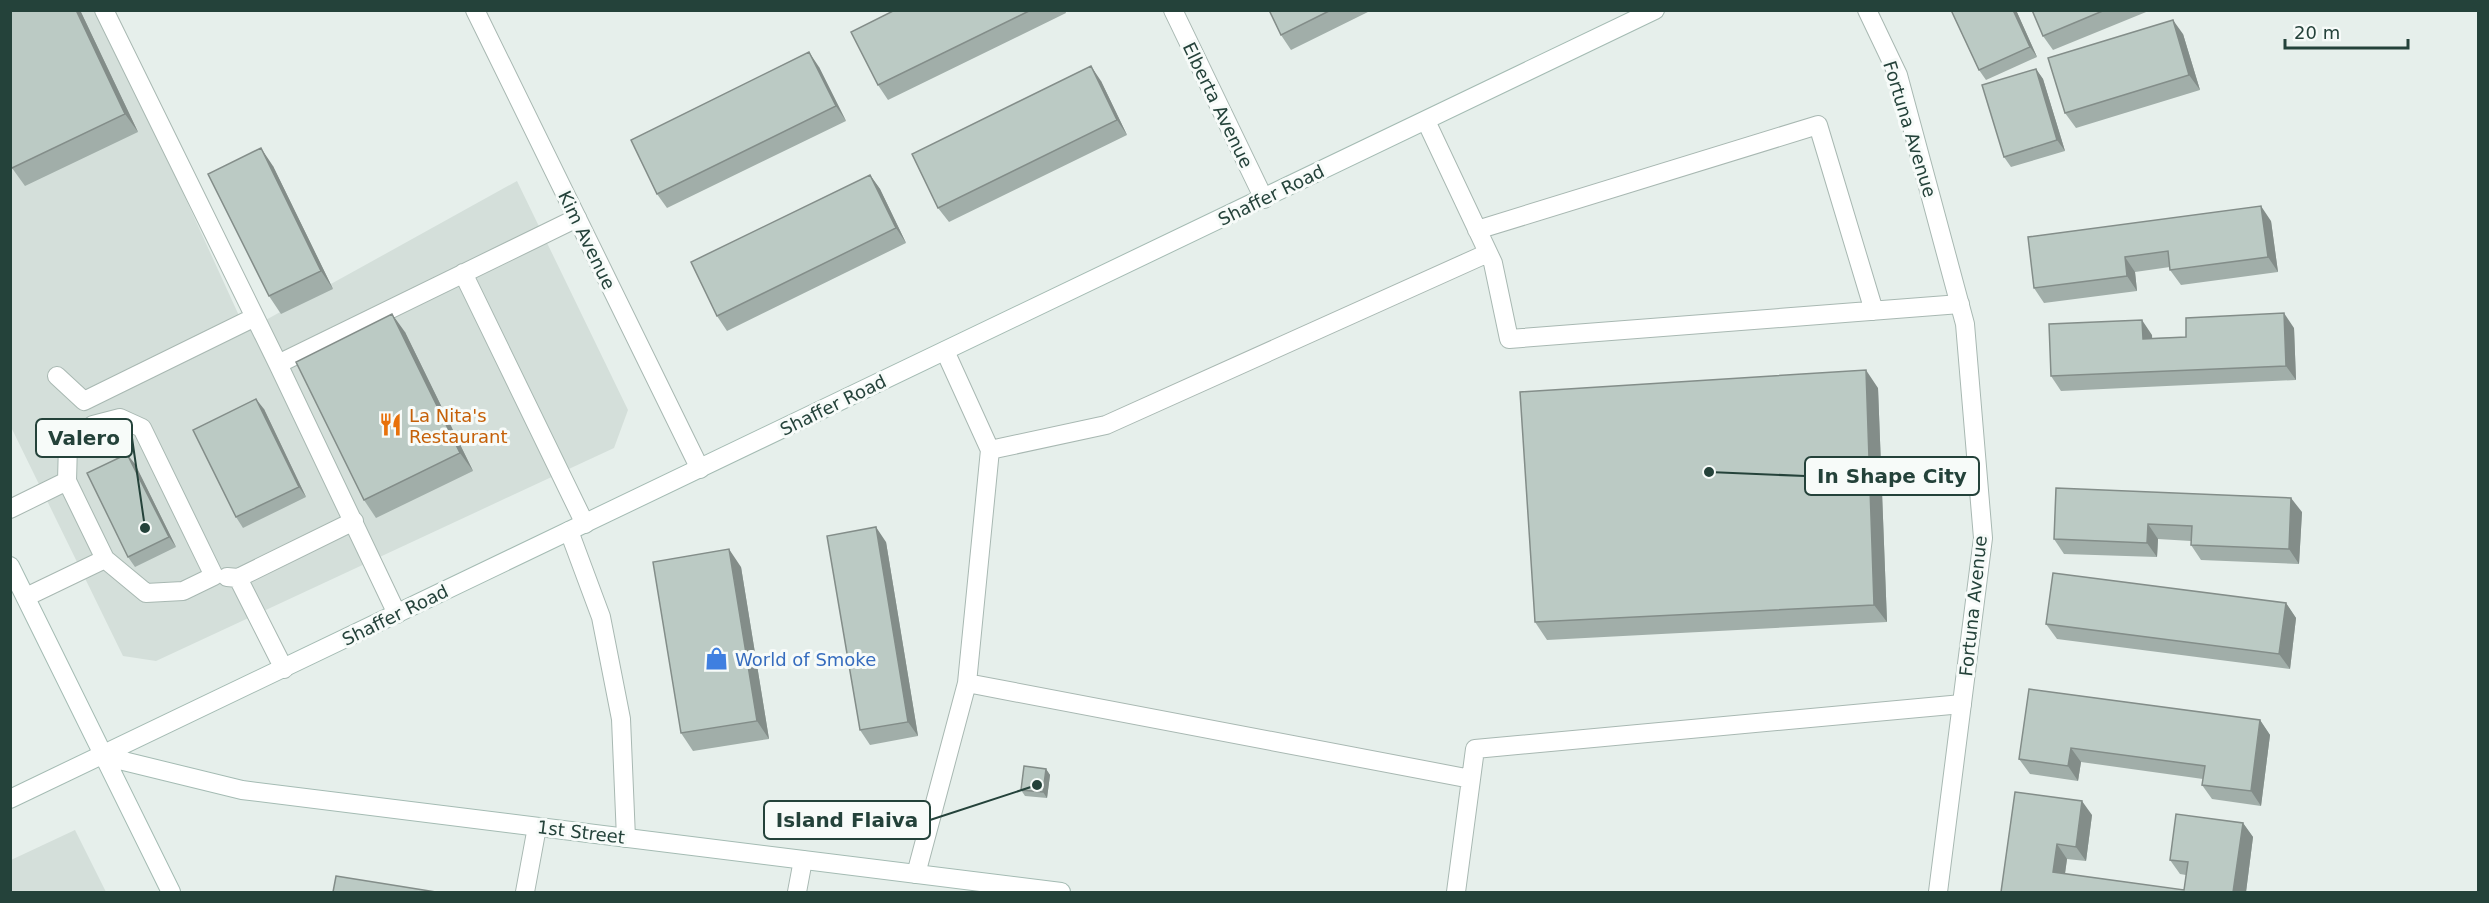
<svg xmlns="http://www.w3.org/2000/svg" width="2489" height="903" font-family="'DejaVu Sans',sans-serif">
  <rect width="100%" height="100%" fill="#e6efeb"/>
  <!-- built -->
  <path fill="#d4dfda" d="M 11,10 L 100,11 L 246,331 L 517,181 L 628,410 L 614,448 L 156,661 L 123,656 L 11,427 Z
    M 75,830 L 106,892 L 11,892 L 11,860 Z"/>
  <g fill="none" stroke-linecap="round" stroke-linejoin="round">
    <defs>
      <path id="lane" d="M 104,10 L 278,364 L 397,614
        M 1426,121 L 1493,263 L 1509,339 L 1960,304
        M 1477,230 L 1818,125 L 1874,311
        M 463,273 L 585,524
        M 945,351 L 990,450 L 1106,425 L 1488,253
        M 278,364 L 577,218
        M 57,376 L 84,401 L 255,317
        M 120,418 L 142,428 L 214,576 L 183,591 L 146,593 L 105,559 L 67,481 L 68,444 L 93,425 Z
        M 10,509 L 67,481
        M 569,531 L 601,617 L 621,719 L 626,838
        M 227,577 L 238,578 L 284,669
        M 238,578 L 354,521
        M 26,597 L 105,559
        M 967,683 L 990,450
        M 916,874 L 967,683 L 1471,779
        M 525,892 L 537,827
        M 797,892 L 803,860
        M 1456,892 L 1475,749 L 1962,704"/>
      <path id="street" d="M 475,10 L 700,469
        M 1173,10 L 1264,199
        M 1867,10 L 1898,75 L 1965,324 L 1983,538 L 1938,892"/>
      <path id="secondary" d="M 10,566 L 171,892
        M 103,756 L 242,790 L 1061,892
        M 10,799 L 1655,10"/>
    </defs>
    <!-- lane casing -->
    <use href="#lane" stroke="#a8b8b2" stroke-width="20"/>
    <!-- street casing -->
    <use href="#street" stroke="#a8b8b2" stroke-width="20"/>
    <!-- secondary casing -->
    <use href="#secondary" stroke="#a4bbb3" stroke-width="20"/>
    <!-- lane -->
    <use href="#lane" stroke="#fff" stroke-width="18"/>
    <!-- street -->
    <use href="#street" stroke="#fff" stroke-width="18"/>
    <!-- secondary -->
    <use href="#secondary" stroke="#fff" stroke-width="18"/>
  </g>
  <!-- wall -->
  <path fill="#a1aea9" d="M 80,10 L 138,132 L 25,186 L 12,168 Z
    M 895,10 L 1065,10 L 1066,13 L 888,100 L 878,85 Z
    M 1269,10 L 1372,10 L 1291,50 L 1281,35 Z
    M 1951,10 L 2016,10 L 2037,57 L 1986,80 L 1979,70 Z
    M 2032,10 L 2151,10 L 2053,50 L 2043,36 Z
    M 2183,34 L 2200,90 L 2076,128 L 2065,113 Z
    M 819,67 L 846,121 L 667,208 L 657,194 Z
    M 2036,69 L 2043,79 L 2065,151 L 2011,167 L 2004,157 Z
    M 1101,81 L 1127,135 L 949,222 L 938,208 Z
    M 273,166 L 333,289 L 281,314 L 269,296 Z
    M 870,175 L 880,189 L 906,243 L 727,331 L 717,316 Z
    M 2271,221 L 2278,272 L 2181,285 L 2170,270 L 2170,267 L 2135,272 L 2137,291 L 2044,303 L 2034,288 L 2028,237 Z
    M 2294,328 L 2296,380 L 2061,391 L 2051,376 L 2152,335 L 2152,338 L 2186,337 Z
    M 405,332 L 473,471 L 376,518 L 364,500 Z
    M 1878,388 L 1887,622 L 1547,640 L 1535,622 Z
    M 264,409 L 306,497 L 243,528 L 236,517 Z
    M 135,464 L 176,547 L 135,567 L 128,557 Z
    M 2056,488 L 2302,512 L 2299,564 L 2201,560 L 2191,545 L 2191,541 L 2158,539 L 2157,557 L 2064,554 L 2054,539 Z
    M 886,542 L 918,736 L 870,745 L 860,730 Z
    M 741,567 L 769,739 L 693,751 L 681,733 Z
    M 2286,603 L 2296,618 L 2290,669 L 2057,639 L 2046,624 Z
    M 2029,689 L 2260,720 L 2270,735 L 2261,806 L 2212,799 L 2202,785 L 2203,779 L 2081,762 L 2078,781 L 2030,774 L 2019,759 Z
    M 1046,769 L 1050,775 L 1047,798 L 1025,796 L 1021,790 Z
    M 2015,792 L 2092,815 L 2086,861 L 2067,859 L 2065,874 L 2184,890 L 2186,875 L 2180,874 L 2170,860 L 2243,823 L 2253,837 L 2246,892 L 2001,892 Z"/>
  <!-- shaded-wall -->
  <path fill="#838d89" d="M 76,10 L 80,10 L 138,132 L 125,114 Z
    M 2013,10 L 2016,10 L 2037,57 L 2030,47 Z
    M 2173,20 L 2183,34 L 2200,90 L 2189,75 Z
    M 809,52 L 819,67 L 846,121 L 836,106 Z
    M 1091,66 L 1101,81 L 1127,135 L 1117,120 Z
    M 2036,69 L 2043,79 L 2065,151 L 2057,140 Z
    M 261,148 L 273,166 L 333,289 L 321,271 Z
    M 870,175 L 880,189 L 906,243 L 896,228 Z
    M 2261,206 L 2271,221 L 2278,272 L 2268,257 Z
    M 2125,257 L 2135,272 L 2137,291 L 2127,276 Z
    M 2284,313 L 2294,328 L 2296,380 L 2286,366 Z
    M 392,314 L 405,332 L 473,471 L 460,453 Z
    M 2142,320 L 2152,335 L 2153,353 L 2143,339 Z
    M 1866,370 L 1878,388 L 1887,622 L 1874,605 Z
    M 256,399 L 264,409 L 306,497 L 299,487 Z
    M 127,454 L 135,464 L 176,547 L 169,537 Z
    M 2291,498 L 2302,512 L 2299,564 L 2289,549 Z
    M 2148,524 L 2158,539 L 2157,557 L 2147,543 Z
    M 876,527 L 886,542 L 918,736 L 908,722 Z
    M 729,549 L 741,567 L 769,739 L 757,721 Z
    M 2286,603 L 2296,618 L 2290,669 L 2279,654 Z
    M 2260,720 L 2270,735 L 2261,806 L 2251,791 Z
    M 2071,748 L 2081,762 L 2078,781 L 2068,766 Z
    M 1046,769 L 1050,775 L 1047,798 L 1043,792 Z
    M 2082,801 L 2092,815 L 2086,861 L 2076,847 Z
    M 2243,823 L 2253,837 L 2246,892 L 2233,892 Z
    M 2057,844 L 2067,859 L 2063,887 L 2053,872 Z"/>
  <!-- building -->
  <path fill="#bbcac4" stroke="#838d89" stroke-width="1.5" d="M 10,10 L 76,10 L 125,114 L 12,168 L 10,165 Z
    M 895,10 L 1031,10 L 878,85 L 851,32 Z
    M 1269,10 L 1331,10 L 1281,35 Z
    M 1951,10 L 2013,10 L 2030,47 L 1979,70 Z
    M 2032,10 L 2105,10 L 2043,36 Z
    M 2173,20 L 2189,75 L 2065,113 L 2048,58 Z
    M 809,52 L 836,106 L 657,194 L 631,140 Z
    M 1091,66 L 1117,120 L 938,208 L 912,154 Z
    M 2036,69 L 2057,140 L 2004,157 L 1982,85 Z
    M 261,148 L 321,271 L 269,296 L 208,174 Z
    M 870,175 L 896,228 L 717,316 L 691,262 Z
    M 2261,206 L 2268,257 L 2170,270 L 2168,251 L 2125,257 L 2127,276 L 2034,288 L 2028,237 Z
    M 2284,313 L 2286,366 L 2051,376 L 2049,324 L 2142,320 L 2143,339 L 2186,337 L 2186,318 Z
    M 392,314 L 460,453 L 364,500 L 296,362 Z
    M 1866,370 L 1874,605 L 1535,622 L 1520,392 Z
    M 256,399 L 299,487 L 236,517 L 193,430 Z
    M 127,454 L 169,537 L 128,557 L 87,473 Z
    M 2056,488 L 2291,498 L 2289,549 L 2191,545 L 2192,526 L 2148,524 L 2147,543 L 2054,539 Z
    M 876,527 L 908,722 L 860,730 L 827,536 Z
    M 729,549 L 757,721 L 681,733 L 653,562 Z
    M 2053,573 L 2286,603 L 2279,654 L 2046,624 Z
    M 2029,689 L 2260,720 L 2251,791 L 2202,785 L 2205,766 L 2071,748 L 2068,766 L 2019,759 Z
    M 1024,766 L 1046,769 L 1043,792 L 1021,790 Z
    M 2015,792 L 2082,801 L 2076,847 L 2057,844 L 2053,872 L 2184,890 L 2188,862 L 2170,860 L 2176,814 L 2243,823 L 2233,892 L 2001,892 Z
    M 336,876 L 436,892 L 333,892 Z"/>
  <!-- icons -->
  <defs>
    <symbol id="restaurant-bare" viewBox="-9 -9 18 18"><path d="M-5-6h1v4h1v-4h1v4h1v-4h1v5L-1.5 .5V6h-2V.5L-5-1ZM5-6V6H3V1.5H1.5Q1.5-4 5-6Z" fill="#e8710a" stroke="#f7fbf9" stroke-width="2.5" paint-order="stroke"/></symbol>
    <symbol id="shop-bare" viewBox="-9 -9 18 18"><path d="M-5-2.5h2.3a2.7 3.5 0 0 1 5.4 0H5L5.5 6h-11ZM-1.5-2.5h3a1.5 2.3 0 0 0-3 0Z" fill="#3f7fe0" stroke="#f7fbf9" stroke-width="2.5" paint-order="stroke"/></symbol>
  </defs>
  <g fill-rule="evenodd">
    <use href="#restaurant-bare" x="374" y="408" width="33" height="33"/>
    <use href="#shop-bare" x="700" y="642" width="33" height="33"/>
  </g>
  <g text-anchor="middle" dominant-baseline="central" stroke-width="6" stroke-linejoin="round" paint-order="stroke">
    <!-- street labels -->
    <g font-size="18" fill="#24423a" stroke="#f7fbf9">
      <text transform="translate(1218 105) rotate(64)">Elberta Avenue</text>
      <text transform="translate(1910 129) rotate(73)">Fortuna Avenue</text>
      <text transform="translate(1271 195) rotate(-26)">Shaffer Road</text>
      <text transform="translate(587 240) rotate(64)">Kim Avenue</text>
      <text transform="translate(833 405) rotate(-26)">Shaffer Road</text>
      <text transform="translate(1973 606) rotate(-84)">Fortuna Avenue</text>
      <text transform="translate(395 615) rotate(-26)">Shaffer Road</text>
      <text transform="translate(581 832) rotate(7)">1st Street</text>
    </g>
    <!-- food labels -->
    <g font-size="18" fill="#c56008" stroke="#f7fbf9" text-anchor="start">
      <text x="409" y="415">La Nita's<tspan x="409" dy="21">Restaurant</tspan></text>
    </g>
    <!-- shop labels -->
    <g font-size="18" fill="#366cbe" stroke="#f7fbf9" text-anchor="start">
      <text x="735" y="659">World of Smoke</text>
    </g>
  </g>
  <!-- callouts -->
  <path fill="none" stroke="#24423a" stroke-width="2" d="M145 528L132 438M1709 472L1805 476M1037 785L930 820"/>
  <g fill="#24423a" stroke="#f7fbf9" stroke-width="2">
    <circle cx="145" cy="528" r="6"/>
    <circle cx="1709" cy="472" r="6"/>
    <circle cx="1037" cy="785" r="6"/>
  </g>
  <g fill="#f7fbf9" stroke="#24423a" stroke-width="2">
    <rect x="36" y="419" width="96" height="38" rx="6"/>
    <rect x="1805" y="457" width="174" height="38" rx="6"/>
    <rect x="764" y="801" width="166" height="38" rx="6"/>
  </g>
  <g font-size="20" text-anchor="middle" font-weight="bold" fill="#24423a">
    <text x="84" y="445">Valero</text>
    <text x="1892" y="483">In Shape City</text>
    <text x="847" y="827">Island Flaiva</text>
  </g>
  <!-- border -->
  <rect width="2489" height="903" fill="none" stroke="#24423a" stroke-width="24"/>
  <!-- scale -->
  <path d="M2285 39v9h123v-9" fill="none" stroke="#24423a" stroke-width="3"/>
  <text x="2294" y="39" font-size="18" fill="#24423a" stroke="#f7fbf9" stroke-width="4.5" paint-order="stroke">20 m</text>
</svg>
